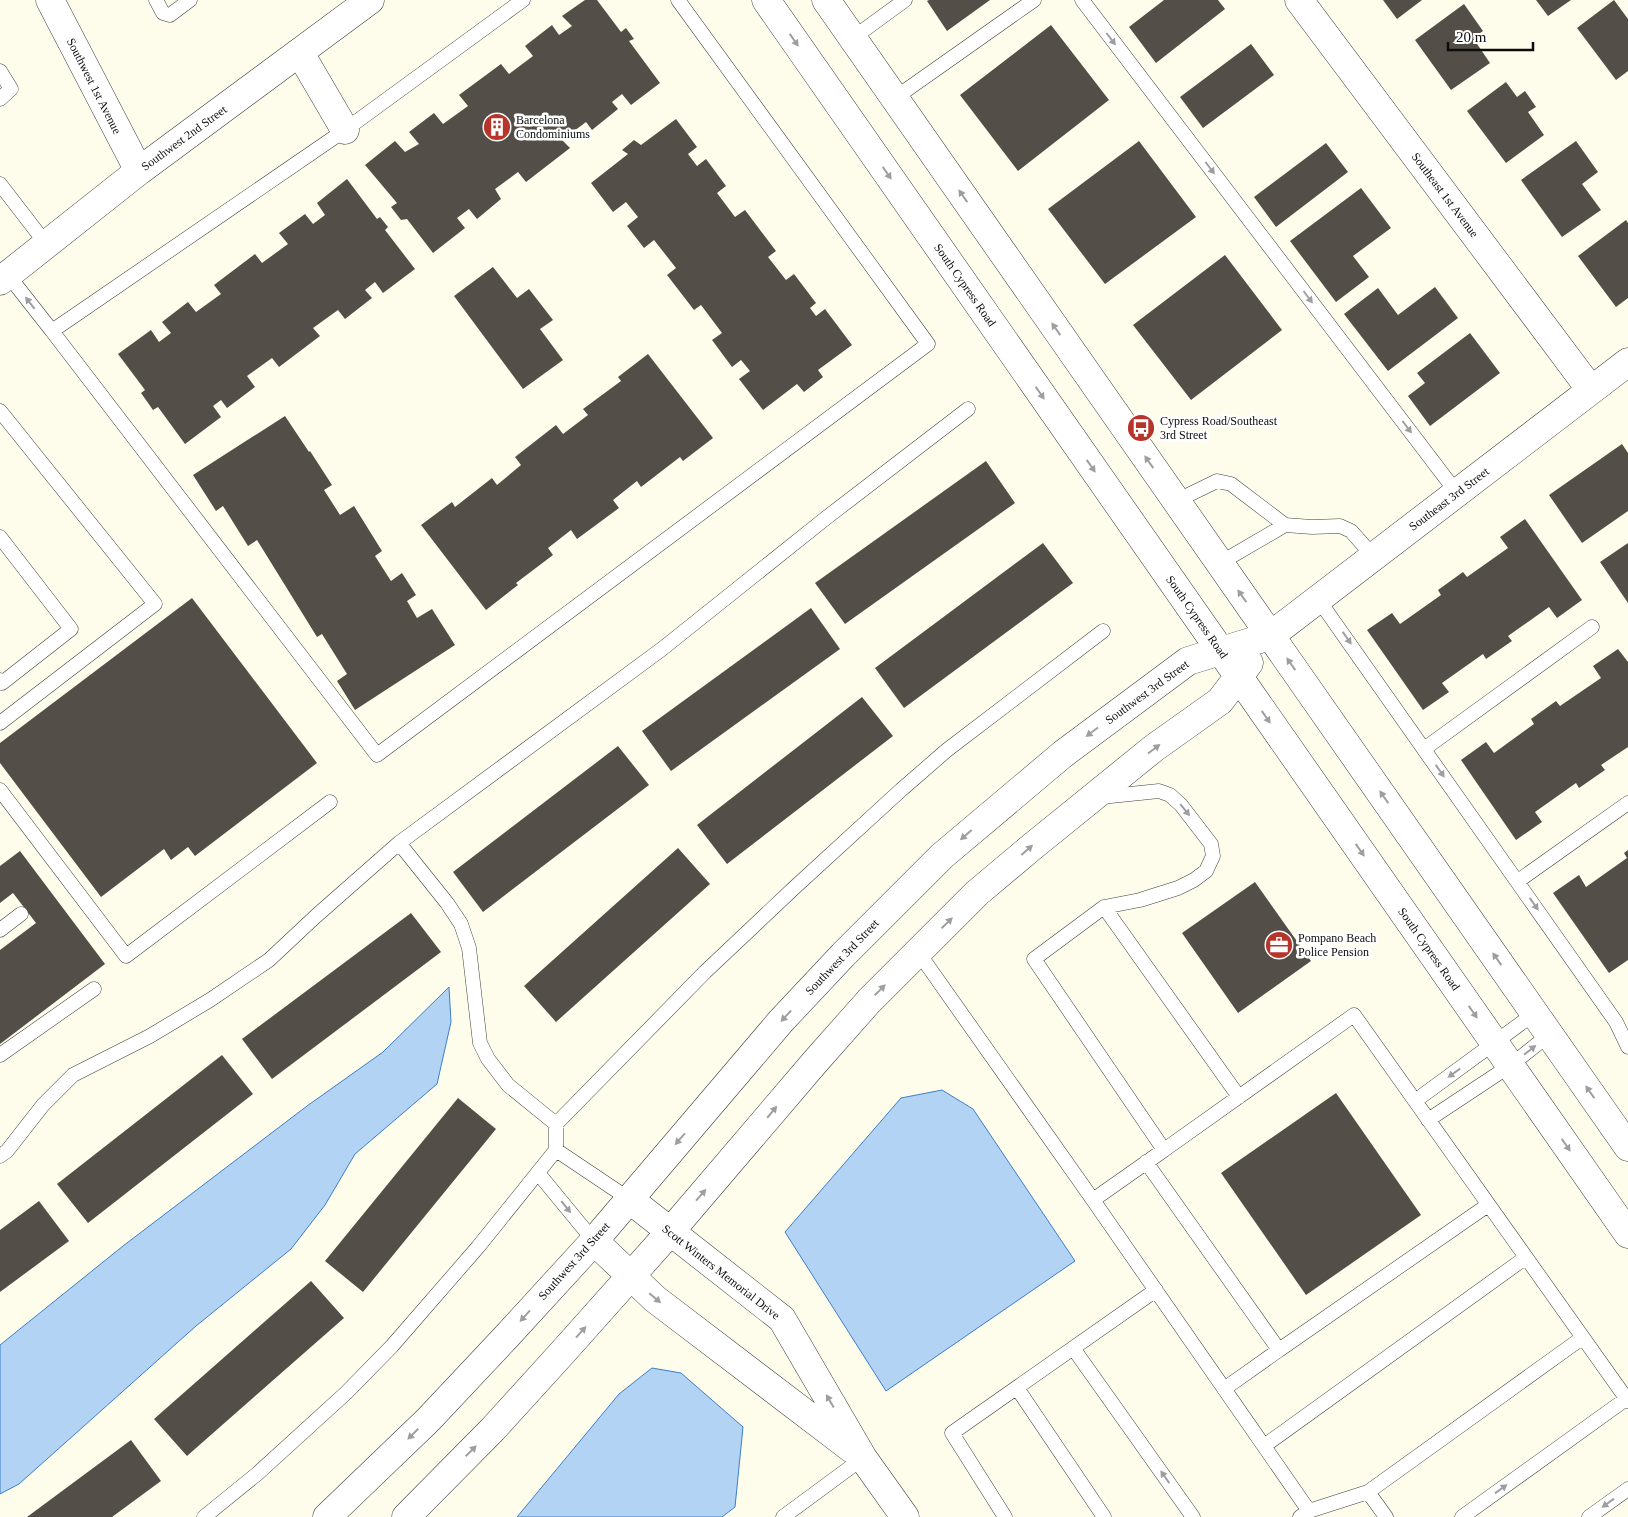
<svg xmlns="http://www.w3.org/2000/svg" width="1628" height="1517" font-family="Georgia,serif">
  <rect width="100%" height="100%" fill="#fefdeb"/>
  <!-- water -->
  <path fill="#b2d3f3" stroke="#3c7fc8" d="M 449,987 L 451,1022 L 437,1084 L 355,1154 L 325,1205 L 291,1249 L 196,1326 L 19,1484 L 0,1494 L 0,1345 L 123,1246 L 307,1106 L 383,1052 Z
    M 942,1090 L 973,1109 L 1075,1261 L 886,1391 L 785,1232 L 901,1098 Z
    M 652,1368 L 681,1373 L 743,1427 L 735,1507 L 722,1517 L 517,1517 L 619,1394 Z"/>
  <!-- building -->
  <path fill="#544e48" d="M 585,0 L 597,0 L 621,32 L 626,28 L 634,39 L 629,41 L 660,83 L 631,105 L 622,94 L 612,102 L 618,109 L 592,130 L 586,122 L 562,140 L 570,148 L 526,182 L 518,172 L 495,189 L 501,199 L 477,219 L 469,209 L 457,218 L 465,228 L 433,253 L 407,219 L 401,220 L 391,207 L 397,203 L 365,165 L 395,141 L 405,152 L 419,144 L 409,132 L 434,113 L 443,124 L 468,106 L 459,95 L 501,64 L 509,74 L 533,56 L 525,46 L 552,25 L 559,35 L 572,26 L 562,16 Z
    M 929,0 L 990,0 L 947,31 L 927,1 Z
    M 1164,0 L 1218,0 L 1225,9 L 1156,63 L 1129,27 Z
    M 1383,0 L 1422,0 L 1397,19 Z
    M 1536,0 L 1571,0 L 1548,16 Z
    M 1614,0 L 1628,19 L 1628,71 L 1616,80 L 1577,28 Z
    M 1464,4 L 1483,31 L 1473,38 L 1490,63 L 1451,90 L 1415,40 Z
    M 1051,25 L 1109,100 L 1018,171 L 960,95 Z
    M 1251,44 L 1274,75 L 1203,128 L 1180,97 Z
    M 1506,82 L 1517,97 L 1525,91 L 1536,107 L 1528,112 L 1544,135 L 1506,163 L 1467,111 Z
    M 676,119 L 697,147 L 688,154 L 697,166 L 706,159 L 726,186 L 717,193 L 735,217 L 745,210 L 776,251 L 768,257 L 786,280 L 794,274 L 816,303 L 810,308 L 816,316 L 825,309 L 852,345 L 818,370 L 823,377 L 804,392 L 797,384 L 763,410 L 739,379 L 750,371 L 741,360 L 732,367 L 712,340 L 722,333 L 701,305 L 694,310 L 667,275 L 676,268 L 654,240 L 644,248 L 627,226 L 638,217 L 626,202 L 613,212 L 591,183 L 628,154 L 622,150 L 634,140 L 641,145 Z
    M 1139,141 L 1196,217 L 1105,284 L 1048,209 Z
    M 1576,141 L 1598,172 L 1582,184 L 1601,210 L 1562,237 L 1521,180 Z
    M 1326,143 L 1348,172 L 1276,227 L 1254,197 Z
    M 347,179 L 377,219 L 380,217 L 388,227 L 385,230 L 415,269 L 383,293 L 375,282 L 365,290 L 372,298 L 345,319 L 338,310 L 313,328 L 320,336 L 279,367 L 272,358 L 247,376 L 255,387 L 227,408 L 221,400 L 213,406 L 221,417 L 185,444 L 158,407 L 153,410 L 141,393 L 145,390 L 118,354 L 151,330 L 159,342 L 171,333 L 162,322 L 188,302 L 196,312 L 221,294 L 214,285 L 255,254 L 262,263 L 288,244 L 279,233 L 305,214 L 313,224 L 325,215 L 317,203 Z
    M 1361,188 L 1391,228 L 1353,256 L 1369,277 L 1336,302 L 1290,241 Z
    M 1626,220 L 1628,223 L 1628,298 L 1616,307 L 1578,256 Z
    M 1225,255 L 1282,330 L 1191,400 L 1133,325 Z
    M 493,267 L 517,298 L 529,289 L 553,320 L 540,329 L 563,360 L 523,389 L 454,296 Z
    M 1435,287 L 1458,318 L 1388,371 L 1344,314 L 1378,288 L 1398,315 Z
    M 1470,333 L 1500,373 L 1430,426 L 1408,396 L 1425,383 L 1417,373 Z
    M 648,354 L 713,438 L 683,461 L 680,457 L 641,487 L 637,481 L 613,500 L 619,508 L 577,539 L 571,530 L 548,548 L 553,555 L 516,583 L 518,585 L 486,610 L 421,525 L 452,502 L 455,507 L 492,478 L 497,485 L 521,465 L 515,457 L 556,425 L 563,434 L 588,415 L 583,409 L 621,381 L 618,377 Z
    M 285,416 L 309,452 L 310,451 L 332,485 L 324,490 L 340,515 L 354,506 L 382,551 L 375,556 L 391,581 L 402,573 L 416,595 L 407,601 L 417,618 L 432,609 L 455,645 L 355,710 L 337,681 L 347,674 L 322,634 L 317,637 L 257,540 L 248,546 L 223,506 L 216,511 L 193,475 Z
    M 1622,444 L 1628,453 L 1628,511 L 1582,543 L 1549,495 Z
    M 986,461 L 1015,503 L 845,624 L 815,583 Z
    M 1525,519 L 1582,600 L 1557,618 L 1549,607 L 1508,636 L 1512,641 L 1486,659 L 1483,654 L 1442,683 L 1449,692 L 1423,710 L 1367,630 L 1392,613 L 1400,624 L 1441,595 L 1438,590 L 1463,572 L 1467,577 L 1508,548 L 1500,537 Z
    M 1043,543 L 1073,583 L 904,708 L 875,668 Z
    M 1628,543 L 1628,603 L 1600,562 Z
    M 192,598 L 317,763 L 195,856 L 188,847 L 171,860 L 164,849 L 101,897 L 0,763 L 0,743 Z
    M 811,608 L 840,649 L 671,771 L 642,731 Z
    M 1618,649 L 1628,662 L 1628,747 L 1601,765 L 1605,770 L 1579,788 L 1576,783 L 1535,812 L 1542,822 L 1516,840 L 1461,760 L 1486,742 L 1494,753 L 1534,724 L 1531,719 L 1556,701 L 1560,706 L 1601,678 L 1593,666 Z
    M 862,697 L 893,736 L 727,864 L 697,825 Z
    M 618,746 L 649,785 L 483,912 L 453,872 Z
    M 678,848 L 710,884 L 556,1022 L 524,986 Z
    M 1628,850 L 1628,960 L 1609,973 L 1553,893 L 1579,875 L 1586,887 L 1627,858 L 1624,853 Z
    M 20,851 L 105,964 L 0,1044 L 0,950 L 36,923 L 13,893 L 0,903 L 0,866 Z
    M 1255,882 L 1311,961 L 1238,1013 L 1182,933 Z
    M 411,913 L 441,952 L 272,1079 L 242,1039 Z
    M 222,1055 L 253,1094 L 88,1223 L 57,1184 Z
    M 1336,1093 L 1421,1215 L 1306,1295 L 1221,1173 Z
    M 458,1098 L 496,1129 L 363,1292 L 325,1261 Z
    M 39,1201 L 69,1241 L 0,1292 L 0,1230 Z
    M 311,1281 L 344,1318 L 187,1456 L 154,1419 Z
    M 131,1440 L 161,1481 L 112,1517 L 27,1517 Z"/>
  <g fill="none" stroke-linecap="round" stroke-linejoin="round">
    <defs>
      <path id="service" d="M 156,0 L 163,13 L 170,15 L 190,0
        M 523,0 L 345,130 L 52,331 L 377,755 L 928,344 L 678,0
        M 1082,0 L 1457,493
        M 853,38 L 905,0
        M 0,71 L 11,89 L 0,99
        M 895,98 L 1034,0
        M 0,184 L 47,245
        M 8,275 L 52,331
        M 0,411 L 155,604 L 0,723
        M 1176,501 L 1217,481 L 1231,484 L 1285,525 L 1312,527 L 1340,526 L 1351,531 L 1374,557
        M 0,537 L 71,629 L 2,683 L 0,680
        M 1220,563 L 1285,525
        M 1318,599 L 1616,1022 L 1628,1047
        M 1424,749 L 1592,627
        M 0,790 L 126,956 L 330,802
        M 1101,797 L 1159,791 L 1170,795 L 1181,805 L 1211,844 L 1213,856 L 1206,871 L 1194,880 L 1178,888 L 1140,900 L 1104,907 L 1034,959 L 1164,1150 L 1354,1015 L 1628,1401
        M 1518,881 L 1628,803
        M 1104,907 L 1239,1097
        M 0,930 L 21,914
        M 918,952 L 1093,1200 L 1164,1150
        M 0,1055 L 94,989
        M 1415,1101 L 1535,1013
        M 1428,1120 L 1511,1065 L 1550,1034
        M 556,1124 L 508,1085 L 488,1059 L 480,1043 L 469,948 L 461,924 L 447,903 L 399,843 L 662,649 L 826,518 L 968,409
        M 556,1150 L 629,1199
        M 0,1156 L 7,1151 L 43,1105 L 73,1075 L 150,1036 L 210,1000 L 269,960 L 316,916 L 399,843
        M 1146,1162 L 1279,1350 L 1488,1205
        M 538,1173 L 594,1241
        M 1093,1200 L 1309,1511 L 1300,1517
        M 1073,1348 L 1193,1517
        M 1017,1388 L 1104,1517
        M 1224,1389 L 1279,1350
        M 1264,1446 L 1525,1258
        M 1309,1511 L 1368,1492
        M 204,1517 L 257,1474 L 346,1393 L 392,1346 L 478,1247 L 556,1150 L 556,1124 L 705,972 L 794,888 L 901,790 L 947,750 L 1103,631
        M 783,1517 L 863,1458
        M 1005,1517 L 952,1433 L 1156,1290
        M 1386,1517 L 1368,1492 L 1582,1338
        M 1462,1517 L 1626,1399
        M 1589,1517 L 1628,1489"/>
      <path id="minor" d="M 50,0 L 139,171
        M 1299,0 L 1591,390
        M 300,53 L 345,130
        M 0,281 L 139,171 L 370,0
        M 1270,636 L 1628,362
        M 629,1199 L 782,1319 L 863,1458 L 905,1517
        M 594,1241 L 655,1299 L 852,1449"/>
      <path id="tertiary" d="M 766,0 L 1628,1234
        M 826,0 L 1628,1147
        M 327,1517 L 428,1420 L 507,1336 L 594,1241 L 781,1021 L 843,955 L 942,856 L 1063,754 L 1188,661 L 1270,636
        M 406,1517 L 493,1429 L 563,1352 L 670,1232 L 815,1062 L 869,1001 L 977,893 L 1033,846 L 1154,748 L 1220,701 L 1249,663"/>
    </defs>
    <!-- service casing -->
    <use href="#service" stroke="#3f3f3f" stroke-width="15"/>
    <!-- minor casing -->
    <use href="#minor" stroke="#3f3f3f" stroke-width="29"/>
    <!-- tertiary casing -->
    <use href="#tertiary" stroke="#3f3f3f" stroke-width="29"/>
    <!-- service -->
    <use href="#service" stroke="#fff" stroke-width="14"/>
    <!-- minor -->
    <use href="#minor" stroke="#fff" stroke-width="28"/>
    <!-- tertiary -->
    <use href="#tertiary" stroke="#fff" stroke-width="28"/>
  </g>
  <!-- one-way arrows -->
  <defs><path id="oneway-solid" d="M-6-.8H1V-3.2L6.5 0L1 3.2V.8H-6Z" transform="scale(1.25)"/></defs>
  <g fill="#9e9e9e">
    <use href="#oneway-solid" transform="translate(1111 39) rotate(53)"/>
    <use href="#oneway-solid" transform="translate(794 40) rotate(55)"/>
    <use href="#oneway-solid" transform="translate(1210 168) rotate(53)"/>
    <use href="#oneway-solid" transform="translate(887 173) rotate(55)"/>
    <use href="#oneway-solid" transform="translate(963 196) rotate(-125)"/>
    <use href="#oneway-solid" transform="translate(1308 297) rotate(53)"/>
    <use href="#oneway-solid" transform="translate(30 303) rotate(-128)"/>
    <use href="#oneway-solid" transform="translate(1056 329) rotate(-125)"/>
    <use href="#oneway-solid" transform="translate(1040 393) rotate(55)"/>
    <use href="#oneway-solid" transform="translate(1407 427) rotate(53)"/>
    <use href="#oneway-solid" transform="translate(1149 462) rotate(-125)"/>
    <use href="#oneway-solid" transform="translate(1091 466) rotate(55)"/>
    <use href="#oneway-solid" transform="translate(1242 596) rotate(-125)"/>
    <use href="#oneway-solid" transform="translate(1347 638) rotate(55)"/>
    <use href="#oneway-solid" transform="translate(1291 664) rotate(-125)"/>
    <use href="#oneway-solid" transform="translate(1266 717) rotate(55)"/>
    <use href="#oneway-solid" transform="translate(1092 732) rotate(143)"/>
    <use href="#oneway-solid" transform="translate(1154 749) rotate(-37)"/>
    <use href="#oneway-solid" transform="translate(1440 771) rotate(55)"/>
    <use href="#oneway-solid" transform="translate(1384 797) rotate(-125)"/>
    <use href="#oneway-solid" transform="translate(1185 810) rotate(51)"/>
    <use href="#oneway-solid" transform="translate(966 835) rotate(139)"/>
    <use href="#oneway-solid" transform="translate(1027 850) rotate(-41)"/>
    <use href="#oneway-solid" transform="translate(1360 850) rotate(55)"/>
    <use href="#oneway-solid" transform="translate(1534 904) rotate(55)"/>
    <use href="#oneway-solid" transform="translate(947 923) rotate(-44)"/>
    <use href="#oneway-solid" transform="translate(1497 959) rotate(-125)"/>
    <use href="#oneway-solid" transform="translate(880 990) rotate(-45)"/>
    <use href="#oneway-solid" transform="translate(1473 1012) rotate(55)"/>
    <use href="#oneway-solid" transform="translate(786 1016) rotate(133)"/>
    <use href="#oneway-solid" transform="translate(1530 1050) rotate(-38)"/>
    <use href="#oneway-solid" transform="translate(1454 1073) rotate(144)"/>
    <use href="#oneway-solid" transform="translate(1590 1092) rotate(-125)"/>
    <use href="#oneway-solid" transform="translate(772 1112) rotate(-50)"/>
    <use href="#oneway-solid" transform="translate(680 1139) rotate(131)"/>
    <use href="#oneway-solid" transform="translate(1566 1145) rotate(55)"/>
    <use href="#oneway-solid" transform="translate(701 1195) rotate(-49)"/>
    <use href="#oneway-solid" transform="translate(566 1207) rotate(51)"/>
    <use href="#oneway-solid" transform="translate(655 1298) rotate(40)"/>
    <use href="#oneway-solid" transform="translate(525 1316) rotate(132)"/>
    <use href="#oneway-solid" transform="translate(581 1332) rotate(-48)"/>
    <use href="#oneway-solid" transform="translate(830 1401) rotate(-120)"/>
    <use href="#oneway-solid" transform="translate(413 1434) rotate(135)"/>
    <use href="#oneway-solid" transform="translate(471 1451) rotate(-45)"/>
    <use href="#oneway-solid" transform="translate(1165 1477) rotate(-125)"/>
    <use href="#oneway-solid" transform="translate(1501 1489) rotate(-36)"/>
    <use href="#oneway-solid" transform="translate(1608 1503) rotate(144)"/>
  </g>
  <!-- icons -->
  <defs>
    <symbol id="building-disc" viewBox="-11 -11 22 22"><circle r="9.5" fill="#b6342a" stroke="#fff"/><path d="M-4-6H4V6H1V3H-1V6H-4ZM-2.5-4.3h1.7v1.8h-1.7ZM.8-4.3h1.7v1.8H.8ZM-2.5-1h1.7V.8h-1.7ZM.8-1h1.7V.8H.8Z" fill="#fff"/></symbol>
    <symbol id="bus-disc" viewBox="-11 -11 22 22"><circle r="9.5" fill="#b6342a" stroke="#fff"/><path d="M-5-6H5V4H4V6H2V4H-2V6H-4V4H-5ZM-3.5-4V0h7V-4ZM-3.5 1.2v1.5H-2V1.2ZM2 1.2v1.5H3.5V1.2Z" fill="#fff"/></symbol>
    <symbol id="office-disc" viewBox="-11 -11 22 22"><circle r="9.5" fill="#b6342a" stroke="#fff"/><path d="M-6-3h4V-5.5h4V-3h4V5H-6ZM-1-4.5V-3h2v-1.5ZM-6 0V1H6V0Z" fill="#fff"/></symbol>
  </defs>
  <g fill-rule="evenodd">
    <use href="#building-disc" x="481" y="111" width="32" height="32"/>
    <use href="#bus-disc" x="1125" y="412" width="32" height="32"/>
    <use href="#office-disc" x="1263" y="929" width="32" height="32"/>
  </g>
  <g text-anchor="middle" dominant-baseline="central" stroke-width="5" stroke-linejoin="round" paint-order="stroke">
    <!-- street labels -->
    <g font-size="12" fill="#0c0c0c" stroke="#fff">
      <text transform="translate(94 86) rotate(63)">Southwest 1st Avenue</text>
      <text transform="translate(184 138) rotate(-36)">Southwest 2nd Street</text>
      <text transform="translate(1445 195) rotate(53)">Southeast 1st Avenue</text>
      <text transform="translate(965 285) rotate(55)">South Cypress Road</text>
      <text transform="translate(1449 499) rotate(-37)">Southeast 3rd Street</text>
      <text transform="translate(1197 617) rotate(55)">South Cypress Road</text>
      <text transform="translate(1147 692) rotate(-36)">Southwest 3rd Street</text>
      <text transform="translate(1429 949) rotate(55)">South Cypress Road</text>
      <text transform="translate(842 957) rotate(-46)">Southwest 3rd Street</text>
      <text transform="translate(574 1261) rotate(-48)">Southwest 3rd Street</text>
      <text transform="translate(721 1272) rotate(38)">Scott Winters Memorial Drive</text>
    </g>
    <!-- poi labels -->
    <g font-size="12" fill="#0c0c0c" stroke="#fff" text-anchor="start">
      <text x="516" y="120">Barcelona<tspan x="516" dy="14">Condominiums</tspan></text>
      <text x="1160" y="421">Cypress Road/Southeast<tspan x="1160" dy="14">3rd Street</tspan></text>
      <text x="1298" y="938">Pompano Beach<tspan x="1298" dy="14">Police Pension</tspan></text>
    </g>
  </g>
  <!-- scale -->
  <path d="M1448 42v8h85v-8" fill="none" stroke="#0c0c0c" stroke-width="2.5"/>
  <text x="1456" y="42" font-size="15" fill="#0c0c0c" stroke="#ffffff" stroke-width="4" paint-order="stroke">20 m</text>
</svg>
